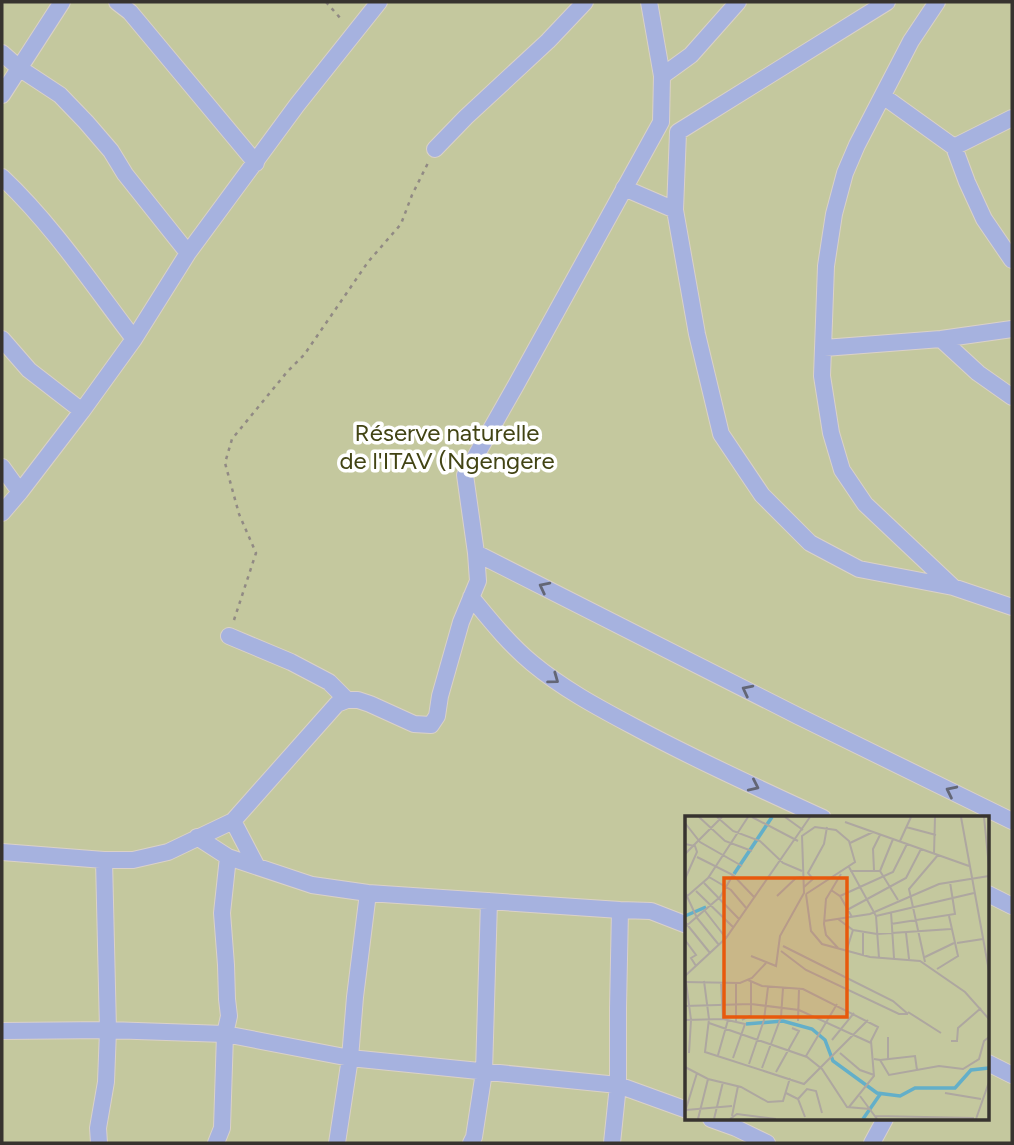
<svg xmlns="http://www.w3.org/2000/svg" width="1014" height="1145" font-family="Figtree,sans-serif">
  <rect width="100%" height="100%" fill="#fef4eb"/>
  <!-- green -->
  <path fill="#c4c89e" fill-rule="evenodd" d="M 2,2 L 1012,2 L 1012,1143 L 2,1143 ZM 687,818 L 988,818 L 988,1119 L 687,1119 Z"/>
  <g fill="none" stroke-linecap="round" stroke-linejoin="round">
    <defs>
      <path id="minor" d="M 117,2 L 130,12 L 256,163
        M 937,2 L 911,41 L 857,145 L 845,173 L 834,214 L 826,266 L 822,376 L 831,433 L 842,470 L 865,504 L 953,587
        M 2,53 L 19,68 L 60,95 L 86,122 L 111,151 L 125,174 L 188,253
        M 662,76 L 691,55 L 738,2
        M 2,95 L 62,2
        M 883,96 L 954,147 L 1012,118
        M 678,132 L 675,210 L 697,334 L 721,434 L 762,495 L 810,543 L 859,569 L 953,587 L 1012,607
        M 678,132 L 887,2
        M 954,147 L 967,182 L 984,219 L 1012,260
        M 435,149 L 466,117 L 548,41 L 585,2
        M 2,177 C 52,224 92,284 134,339
        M 624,188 L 675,210
        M 2,339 L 29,370 L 82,411
        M 941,339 L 978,373 L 1012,397
        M 824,348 L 941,339 L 1012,329
        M 2,467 L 20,492
        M 2,513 L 20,492 L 82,411 L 134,339 L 188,253 L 297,105 L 379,2
        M 476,553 L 798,716 L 1012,821
        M 471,597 C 490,620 509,644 532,663 C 562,688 597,707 631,725 C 694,759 758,788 823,818
        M 229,636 L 291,662 L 329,682 L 347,700
        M 233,821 L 256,865
        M 197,837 L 228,857 L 312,885 L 368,893 L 620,910 L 651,911 L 687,925
        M 2,852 L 104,860 L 133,860 L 168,852 L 233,821 L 337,704 L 347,700 L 358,700 L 370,704 L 414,724 L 431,725 L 437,716 L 440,696 L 461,622 L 478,581 L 476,553 L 465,475 L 516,385 L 661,122 L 662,76 L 649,2
        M 988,894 L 1012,906
        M 2,1031 L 108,1030 L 225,1034 L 350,1058 L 618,1085 L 687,1110
        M 988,1063 L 1012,1075
        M 711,1119 L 736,1128 L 767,1143
        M 99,1143 L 98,1128 L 106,1082 L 108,1030 L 104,860
        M 216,1143 L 222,1128 L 225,1034 L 229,1016 L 227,999 L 226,965 L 222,913 L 228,857
        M 337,1143 L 350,1058 L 355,997 L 368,893
        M 471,1143 L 474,1137 L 484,1072 L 489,901
        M 612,1143 L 618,1085 L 618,1008 L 620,910
        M 872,1143 L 885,1119"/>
    </defs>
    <!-- minor casing -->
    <use href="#minor" stroke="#dad1c9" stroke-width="18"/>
    <!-- path -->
    <path stroke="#918a84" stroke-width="2.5" stroke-dasharray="3.5 5" stroke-linecap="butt" d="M 326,2 L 342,20
      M 234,620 L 256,553 L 239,514 L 225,463 L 232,439 L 287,372 L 304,355 L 368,262 L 401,224 L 412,195 L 428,163"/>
    <!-- minor -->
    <use href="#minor" stroke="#a6b2df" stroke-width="16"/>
  </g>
  <!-- one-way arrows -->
  <defs><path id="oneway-chevron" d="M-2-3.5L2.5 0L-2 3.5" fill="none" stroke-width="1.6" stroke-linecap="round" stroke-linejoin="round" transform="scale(1.75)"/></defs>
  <g stroke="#636675">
    <use href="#oneway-chevron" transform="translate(544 587) rotate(-153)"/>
    <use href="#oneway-chevron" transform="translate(554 679) rotate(36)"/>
    <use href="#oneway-chevron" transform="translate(747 690) rotate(-153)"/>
    <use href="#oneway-chevron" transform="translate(754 786) rotate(25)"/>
    <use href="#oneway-chevron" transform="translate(951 791) rotate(-154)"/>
  </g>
  <g text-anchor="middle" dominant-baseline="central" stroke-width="7" stroke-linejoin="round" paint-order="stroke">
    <!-- park labels -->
    <g font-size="24" fill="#424414" stroke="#fff">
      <text x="447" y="432">Réserve naturelle<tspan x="447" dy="28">de l'ITAV (Ngengere</tspan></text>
    </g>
  </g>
  <!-- overview -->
  <g transform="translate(685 816)">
    <rect width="304" height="304" fill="#fef4eb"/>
    <path d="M 0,1 L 304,1 L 304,303 L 0,303 Z" fill="#c4c89e"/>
    <path fill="none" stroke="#63afc9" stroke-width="3.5" d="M 49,58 L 87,1M 0,100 L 21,91M 61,208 L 98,205 L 127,213 L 140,224 L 148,245 L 192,277 L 215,280 L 230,272 L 270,272 L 286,254 L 304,252M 178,303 L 196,277"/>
    <path fill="none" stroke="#aea7a0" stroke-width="2" d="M 14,1 L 40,25 L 67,35M 32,1 L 48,15 L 75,25 L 98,47 L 117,55M 67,1 L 113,25M 100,1 L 118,14M 276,1 L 304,155M 299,1 L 304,51M 160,6 L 284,50M 0,7 L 15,26 L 57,50M 221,11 L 251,19M 215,25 L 226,1M 165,27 L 188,16M 0,28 L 10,30 L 12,36 L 0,63M 0,38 L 37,1M 249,38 L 250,1M 12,41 L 48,59 L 70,82M 164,51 L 191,100 L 194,142M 189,54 L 188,33 L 195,19M 165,55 L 195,55 L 213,84M 195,55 L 208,23M 24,61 L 46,74 L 62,93M 19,67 L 54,103M 119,71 L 128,63 L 123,57 L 139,28 L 142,11M 146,74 L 155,80 L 208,56 L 222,28M 11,75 L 49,112M 0,76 L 12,102 L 34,129M 121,78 L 126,115 L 137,128 L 185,141 L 235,145 L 280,176 L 304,203M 92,80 L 111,62 L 117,61M 155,80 L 167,101M 0,82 L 23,62 L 63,1M 162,94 L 221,62 L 236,33M 20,95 L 41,122M 206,96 L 209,142M 191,100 L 289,77M 153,103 L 168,114 L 192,118 L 266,113M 139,105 L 185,98 L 254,68 L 304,60M 0,106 L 25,137M 206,108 L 270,98 L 265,66M 0,111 L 35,81 L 48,59M 178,117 L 178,139M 221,117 L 224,143M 0,124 L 11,139 L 6,142 L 11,150M 272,127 L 298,123M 98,130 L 208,185 L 223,198M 153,132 L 141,119 L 139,108 L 141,83 L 156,58M 96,135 L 121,154 L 214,198 L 223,198M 161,136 L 168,114M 66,140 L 91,150 L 95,120 L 119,77 L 117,20 L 130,11 L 151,14 L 164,25 L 170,46 L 121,78M 240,141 L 269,127M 240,146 L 224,73 L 253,39M 252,153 L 273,140 L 264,100M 0,160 L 41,122 L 125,1M 63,164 L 77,170 L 118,173 L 193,211 L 186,225 L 189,260 L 164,291M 19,165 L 24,203 L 20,236 L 119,268 L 183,204M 0,166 L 55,167 L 67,162 L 81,147M 1,166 L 6,204 L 4,237M 36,166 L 38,203M 0,190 L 66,188 L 114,194 L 186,227M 223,196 L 256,217M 0,204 L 38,203 L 60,208 L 48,242M 57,204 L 66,199 L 66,166M 51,205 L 51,167M 113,205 L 114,173M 24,207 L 122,241 L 137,253 L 162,291 L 185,293M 147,224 L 169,197M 266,225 L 272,225 L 273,212 L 296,192M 155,237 L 175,254 L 189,259M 33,239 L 43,204M 121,240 L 152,188M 189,243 L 195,244 L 204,259 L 254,250 L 278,253 L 294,243 L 299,225 L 304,221M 203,243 L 203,221M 195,244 L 230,240 L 232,254M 64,248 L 79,204 L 83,171M 0,251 L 23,263 L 56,271 L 83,286 L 98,285 L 105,262M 77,252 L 96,201 L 98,172M 91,256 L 114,215 L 107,212M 101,277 L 113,283 L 120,301M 260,277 L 296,283M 175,280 L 192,303M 113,283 L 122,273 L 131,275 L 137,297M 1,294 L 47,290M 0,296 L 12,257M 47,300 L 53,270M 190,300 L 289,302M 13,303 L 23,263M 29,303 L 38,266M 45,303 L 52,298 L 91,303M 291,303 L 304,266"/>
    <path fill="#e8590c" fill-opacity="0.15" stroke="#e8590c" stroke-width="3.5" d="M 39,62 L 162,62 L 162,201 L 39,201 Z"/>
    <rect width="304" height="304" fill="none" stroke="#37332f" stroke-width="3.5"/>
  </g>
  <!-- border -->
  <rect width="1014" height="1145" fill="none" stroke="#37332f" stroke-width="7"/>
</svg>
